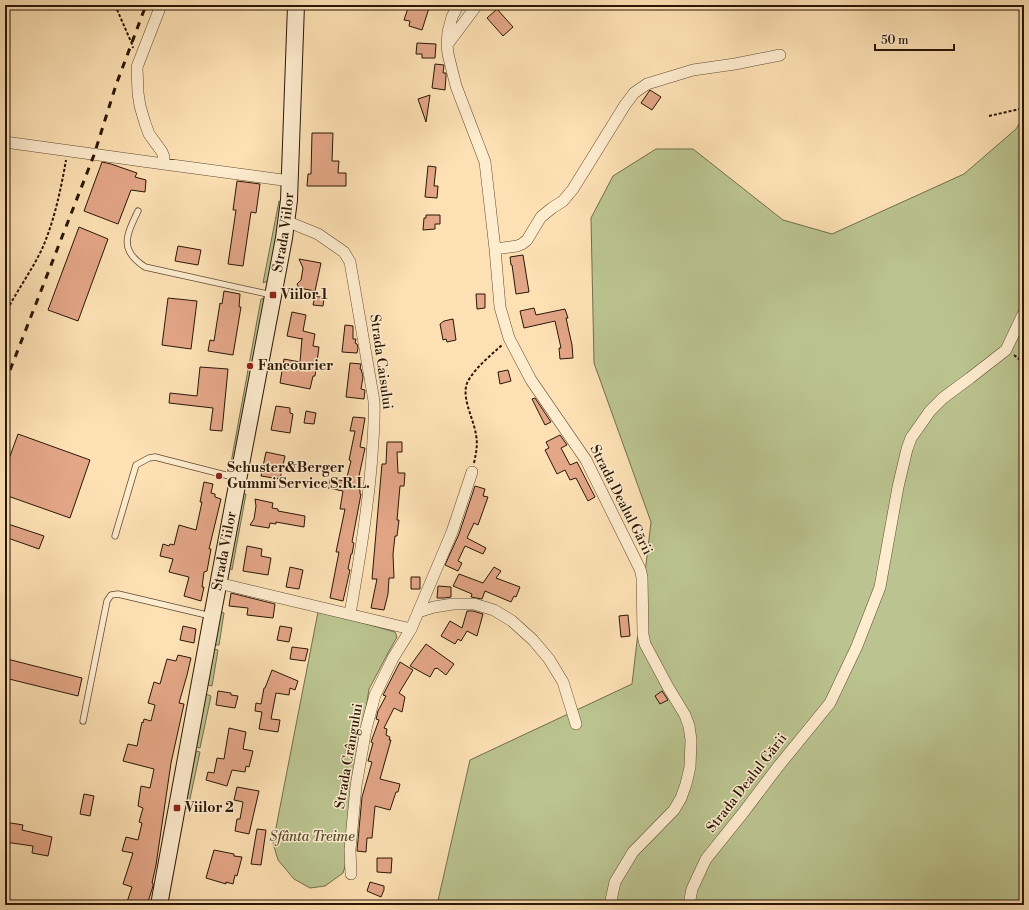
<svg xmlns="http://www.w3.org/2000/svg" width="1029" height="910" font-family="'Libre Bodoni',serif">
  <rect width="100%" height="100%" fill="#fde1b4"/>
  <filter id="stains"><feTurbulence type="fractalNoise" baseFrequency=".005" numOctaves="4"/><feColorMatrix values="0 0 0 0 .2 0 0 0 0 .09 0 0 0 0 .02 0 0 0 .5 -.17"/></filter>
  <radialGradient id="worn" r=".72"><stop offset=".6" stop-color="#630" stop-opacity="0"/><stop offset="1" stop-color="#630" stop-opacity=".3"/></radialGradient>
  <!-- green -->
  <path fill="#bbc490" stroke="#726e4c" d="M 1024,116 L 1024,905 L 437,905 L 470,760 L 632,684 L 651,522 L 594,363 L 591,218 L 613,176 L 656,149 L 693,149 L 783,220 L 832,234 L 964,174 L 1016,129 Z
    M 279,201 L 283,202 L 270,280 L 263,283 Z
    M 266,298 L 235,465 L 230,468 L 261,299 Z
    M 243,494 L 246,494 L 232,570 L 229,568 Z
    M 221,612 L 224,613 L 219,645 L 215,645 Z
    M 318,612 L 349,619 L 395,632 L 397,637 L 388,653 L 369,689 L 354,784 L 348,857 L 343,873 L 325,886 L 310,888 L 294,879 L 278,860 L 273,843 Z
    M 214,649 L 218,650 L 212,686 L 208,685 Z
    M 206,694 L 211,696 L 200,748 L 196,747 Z
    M 196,751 L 200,752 L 188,808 L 185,808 Z"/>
  <!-- building -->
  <path fill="#e3a687" stroke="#2a1707" d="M 409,5 L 430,5 L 422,30 L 409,26 L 410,21 L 404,20 Z
    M 497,9 L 513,27 L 503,36 L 487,18 Z
    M 417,43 L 436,44 L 435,58 L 422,58 L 422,54 L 416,54 Z
    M 435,64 L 444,65 L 443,73 L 446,73 L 446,76 L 445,90 L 432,88 Z
    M 650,90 L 661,97 L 652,110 L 641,103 Z
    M 430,95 L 426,122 L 418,99 Z
    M 312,133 L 333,133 L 332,161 L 339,161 L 338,173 L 346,173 L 346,186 L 307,186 L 308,174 L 311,174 Z
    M 102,162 L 111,164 L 137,173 L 135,177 L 146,180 L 145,192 L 131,190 L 118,224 L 84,211 Z
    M 428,166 L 436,167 L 434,186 L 438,186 L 437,198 L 425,197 Z
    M 237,181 L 260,184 L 256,213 L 251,212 L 243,266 L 228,264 L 236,210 L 233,210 Z
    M 426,215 L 440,215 L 440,224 L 435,224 L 435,229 L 423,230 L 424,218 L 426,218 Z
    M 79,227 L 108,239 L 78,321 L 48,310 Z
    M 178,246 L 201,250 L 198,265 L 175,261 Z
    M 523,255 L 529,292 L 516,294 L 512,265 L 511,265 L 510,257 Z
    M 299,259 L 321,263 L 315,291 L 299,288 L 297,284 L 301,280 L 303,268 Z
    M 224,291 L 240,294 L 239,307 L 241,307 L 233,355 L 208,351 L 210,340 L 214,341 L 220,303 L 222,304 Z
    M 476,294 L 485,294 L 485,308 L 477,309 Z
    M 315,296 L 324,298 L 323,306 L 313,305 Z
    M 168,298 L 197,301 L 191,349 L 162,345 Z
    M 534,308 L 536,315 L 565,309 L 568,318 L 566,318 L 572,345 L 573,358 L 560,359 L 559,348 L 561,348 L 555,321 L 524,328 L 520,311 Z
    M 292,312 L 306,315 L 303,331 L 315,334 L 313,346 L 319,347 L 315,376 L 313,376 L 310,389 L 280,383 L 284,359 L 300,362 L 302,338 L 302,339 L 287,336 Z
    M 453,319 L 456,340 L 447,342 L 446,339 L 443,340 L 440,324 L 444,321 Z
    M 345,325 L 353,326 L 353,339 L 356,339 L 355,343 L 357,344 L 358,348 L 357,353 L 342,352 Z
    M 350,363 L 361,364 L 360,369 L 361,369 L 363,377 L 361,389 L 365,390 L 364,399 L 346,397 Z
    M 200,367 L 228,369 L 222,431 L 210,430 L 213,408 L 169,403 L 170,393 L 197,396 Z
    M 508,370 L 511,381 L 500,384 L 498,372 Z
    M 535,398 L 551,422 L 545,425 L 532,399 Z
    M 276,406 L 290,408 L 290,413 L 293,414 L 290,433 L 271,430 Z
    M 306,411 L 316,413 L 314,424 L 304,423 Z
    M 353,417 L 365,418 L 360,447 L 365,448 L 359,476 L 361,477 L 359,490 L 360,490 L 360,494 L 361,494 L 352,542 L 354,543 L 352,554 L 351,554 L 348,569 L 350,570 L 343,601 L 330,598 L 339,552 L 336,552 L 345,509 L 340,509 L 343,491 L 328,488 L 330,479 L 346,481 L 351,461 L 349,460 L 355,431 L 350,431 Z
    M 18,434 L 90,460 L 70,518 L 5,495 L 5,470 Z
    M 560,435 L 567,445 L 561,448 L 570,465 L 577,462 L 595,497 L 588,501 L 576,478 L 570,480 L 565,470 L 557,474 L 545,450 L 549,448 L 546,442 Z
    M 387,442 L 402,442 L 402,452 L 397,452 L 398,473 L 405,473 L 404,486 L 400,486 L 397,520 L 399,520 L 397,536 L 395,536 L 393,554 L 394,578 L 389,578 L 388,594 L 384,610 L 371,608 L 377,579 L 372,579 L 382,464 L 386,464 Z
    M 266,452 L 285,456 L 280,479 L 261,476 Z
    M 204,482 L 213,484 L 211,493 L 215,494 L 215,497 L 221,499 L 209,549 L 211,549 L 207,571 L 204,572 L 202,587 L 204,587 L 201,601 L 184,596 L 189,577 L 169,572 L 173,559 L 160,556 L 163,544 L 169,546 L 170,544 L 174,545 L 179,525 L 196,530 L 202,502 L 200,502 Z
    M 475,486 L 485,489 L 483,496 L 488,497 L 478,525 L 474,523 L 467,538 L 486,548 L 483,554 L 465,546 L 458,561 L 462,563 L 458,571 L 445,565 L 459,534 Z
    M 255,499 L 273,503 L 272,508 L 278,509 L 278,511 L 305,516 L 304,527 L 276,522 L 276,524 L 270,523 L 269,528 L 250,525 L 254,519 L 256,506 Z
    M 5,523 L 44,536 L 39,549 L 5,537 Z
    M 247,546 L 262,549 L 261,556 L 271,558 L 268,575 L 243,571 Z
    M 290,567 L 303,570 L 299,589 L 286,587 Z
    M 494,567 L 501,571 L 496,578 L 520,587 L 516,597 L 514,596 L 511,602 L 485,591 L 482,599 L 471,597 L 472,594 L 453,586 L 459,574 L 483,583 Z
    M 411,577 L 420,577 L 420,589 L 411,589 Z
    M 438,586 L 451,587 L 451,597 L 444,598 L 437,598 Z
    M 231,593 L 275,604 L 273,618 L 247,615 L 248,608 L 229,606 Z
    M 467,611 L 473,611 L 483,614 L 477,636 L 467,631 L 461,641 L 458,639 L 455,644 L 441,636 L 450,621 L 462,628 Z
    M 628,615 L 630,636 L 621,637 L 619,616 Z
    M 183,626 L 196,629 L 194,643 L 180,640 Z
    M 280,626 L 292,628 L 289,642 L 277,640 Z
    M 426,644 L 454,664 L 446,675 L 437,668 L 436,669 L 435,668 L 430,677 L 410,666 Z
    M 292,647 L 308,649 L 305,661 L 290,659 Z
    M 178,655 L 191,658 L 187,675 L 179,703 L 184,704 L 171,763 L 156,865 L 152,883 L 153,883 L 153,886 L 147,905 L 126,905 L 132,887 L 123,884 L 133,853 L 122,851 L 126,837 L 138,840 L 142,823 L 139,822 L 143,808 L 138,806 L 141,786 L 150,788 L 154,769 L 123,761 L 128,744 L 137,746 L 142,722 L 143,723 L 144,719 L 151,721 L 155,705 L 148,703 L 154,682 L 160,684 L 167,659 L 176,661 Z
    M 7,659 L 82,678 L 78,696 L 5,678 L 5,666 Z
    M 400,662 L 413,670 L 399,693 L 405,697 L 402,712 L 394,708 L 384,728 L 387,729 L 386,735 L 390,737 L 389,740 L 391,740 L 380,779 L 400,784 L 398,792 L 396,792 L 390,810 L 375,806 L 372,838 L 367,838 L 366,852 L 357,851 L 362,797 L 372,762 L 368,761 L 373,743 L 371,742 L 379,720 L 376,719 L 378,711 L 386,696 L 383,695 Z
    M 272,670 L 298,681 L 295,690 L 290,688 L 289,695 L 276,693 L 271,719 L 280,720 L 278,732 L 259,729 L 262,712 L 255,711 L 256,703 L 261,704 L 264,688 L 265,688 Z
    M 218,691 L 231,693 L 231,695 L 238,696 L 235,708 L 216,705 Z
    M 662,691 L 668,700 L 660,704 L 655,696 Z
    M 229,728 L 246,732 L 243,749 L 253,751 L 249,767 L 246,766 L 245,772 L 232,770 L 227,786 L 206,780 L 208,772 L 214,773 L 217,758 L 224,759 Z
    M 237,787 L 259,791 L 249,834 L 235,831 L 237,819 L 240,819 L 243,802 L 234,800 Z
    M 84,794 L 94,796 L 90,816 L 80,814 Z
    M 5,822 L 23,825 L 22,830 L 52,837 L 48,856 L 32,853 L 33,846 L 5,842 Z
    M 257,829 L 266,830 L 261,865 L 251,864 Z
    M 214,850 L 234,854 L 234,856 L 242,857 L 237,876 L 235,875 L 233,884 L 226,882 L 226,884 L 206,878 Z
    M 377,858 L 392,858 L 391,873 L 377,872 Z
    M 370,882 L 384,886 L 384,890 L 381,897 L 367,891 Z"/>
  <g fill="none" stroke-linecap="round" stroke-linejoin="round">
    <defs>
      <path id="lane" d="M 138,211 C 126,236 119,250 145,267 L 272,295
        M 115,536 L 136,465 L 149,458 L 155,457 L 237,478
        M 83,721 L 107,601 L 111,595 L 118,594 L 211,616"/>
      <path id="street" d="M 161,5 L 137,67 L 138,93 L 140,106 L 145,123 L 149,134 L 162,152 L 164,157 L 164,164
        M 458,5 L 452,17 L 448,32 L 447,45 L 448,54 L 456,86 L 485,162 L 495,249 L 500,307 L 509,338 L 531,380 L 586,460 L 640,569 L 642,577 L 643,635 L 645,644 L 668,687 L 685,715 L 689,726 L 691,740 L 690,767 L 686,784 L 681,798 L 674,810 L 633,852 L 615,882 L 610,905
        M 447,45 L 477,5
        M 5,142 L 164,164 L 290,181
        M 286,221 L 318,234 L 344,252 L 350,262 L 374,401 C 375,419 373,438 372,456 C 368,509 359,562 350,614
        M 495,249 L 517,246 L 522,244 L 527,240 L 541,217 L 552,208 L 563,201 L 573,189 L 625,105 L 634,93 L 647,84 L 693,70 L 735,64 L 780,55
        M 218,583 L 411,629
        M 418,612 L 434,607 L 453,604 L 474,604 L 494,610 L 512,621 L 533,640 L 549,659 L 563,682 L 576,724
        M 351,874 L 350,850 L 356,786 L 366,729 L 375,695 L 393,658 L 411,629 L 452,532 L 472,472
        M 689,905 L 692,889 L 706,859 L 743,813 L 777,768 L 830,703 L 857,646 L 880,587 L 898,487 L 907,449 L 911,438 L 930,411 L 943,398 L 970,378 L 1006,350 L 1024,312"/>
      <g id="secondary">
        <path id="s1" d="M 159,905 L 212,617 L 284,238 L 289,200 L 296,5"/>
      </g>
    </defs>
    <!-- lane casing -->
    <use href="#lane" stroke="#5f4a32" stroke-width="7"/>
    <!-- street casing -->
    <use href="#street" stroke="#5f4a32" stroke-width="12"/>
    <!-- secondary casing -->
    <use href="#secondary" stroke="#2a1707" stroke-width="18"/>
    <!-- path -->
    <path stroke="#2a1707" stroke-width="2" stroke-dasharray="3 2" stroke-linecap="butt" d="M 115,5 L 132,44 L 133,48
      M 989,116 L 1024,108
      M 5,314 C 16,292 31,272 42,249 C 54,222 61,189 66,160
      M 1014,355 L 1024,363
      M 474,463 C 476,453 478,445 476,435 C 474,419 460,396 468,381 C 476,367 490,356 502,345"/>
    <!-- lane -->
    <use href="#lane" stroke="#feecce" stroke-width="5.5"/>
    <!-- street -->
    <use href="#street" stroke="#feecce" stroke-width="11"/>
    <!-- secondary -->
    <use href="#secondary" stroke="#feecce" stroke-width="16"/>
    <!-- rail -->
    <path stroke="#2a1707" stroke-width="3" stroke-dasharray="7 7" stroke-linecap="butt" d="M 5,383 L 94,155 L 116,85 L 146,5"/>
  </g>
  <!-- markers -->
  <g fill="#8f2418" stroke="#feecce" stroke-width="1.5">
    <rect x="269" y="291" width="8" height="8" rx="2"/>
    <circle cx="250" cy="366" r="4"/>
    <circle cx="219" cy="476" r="4"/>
    <rect x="173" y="804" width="8" height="8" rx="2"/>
  </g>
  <g text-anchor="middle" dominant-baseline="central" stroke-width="3" stroke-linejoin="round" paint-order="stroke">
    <!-- street labels -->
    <g font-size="14" fill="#2a1707" stroke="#feecce">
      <text stroke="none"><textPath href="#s1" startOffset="684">Strada Viilor</textPath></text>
      <text transform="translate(381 362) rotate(82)">Strada Caisului</text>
      <text transform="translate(621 500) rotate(63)">Strada Dealul Gării</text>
      <text stroke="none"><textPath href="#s1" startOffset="360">Strada Viilor</textPath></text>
      <text transform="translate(349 756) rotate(-80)">Strada Crângului</text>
      <text transform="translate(747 783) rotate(-52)">Strada Dealul Gării</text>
    </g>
    <!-- poi labels -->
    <g font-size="14" font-weight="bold" fill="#2a1707" stroke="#feecce" text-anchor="start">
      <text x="281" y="295">Viilor 1</text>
      <text x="258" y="366">Fancourier</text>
      <text x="227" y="468">Schuster&amp;Berger<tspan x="227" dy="16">Gummi Service S.R.L.</tspan></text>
      <text x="185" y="808">Viilor 2</text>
    </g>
    <!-- park labels -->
    <g font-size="14" font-style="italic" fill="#564b30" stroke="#feecce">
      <text x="312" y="837">Sfânta Treime</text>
    </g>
  </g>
  <!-- margin -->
  <rect width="1029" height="910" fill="none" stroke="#fde1b4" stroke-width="20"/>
  <rect x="6" y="6" width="1017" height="898" fill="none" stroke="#2a1707" stroke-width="2"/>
  <rect x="10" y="10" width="1009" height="890" fill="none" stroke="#2a1707"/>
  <!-- scale -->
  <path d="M875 44v6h79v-6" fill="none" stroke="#2a1707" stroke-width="2"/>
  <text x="881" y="44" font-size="12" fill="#2a1707" stroke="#feecce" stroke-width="3" paint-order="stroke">50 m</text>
  <rect width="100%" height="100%" filter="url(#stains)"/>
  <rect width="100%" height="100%" fill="url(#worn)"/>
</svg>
